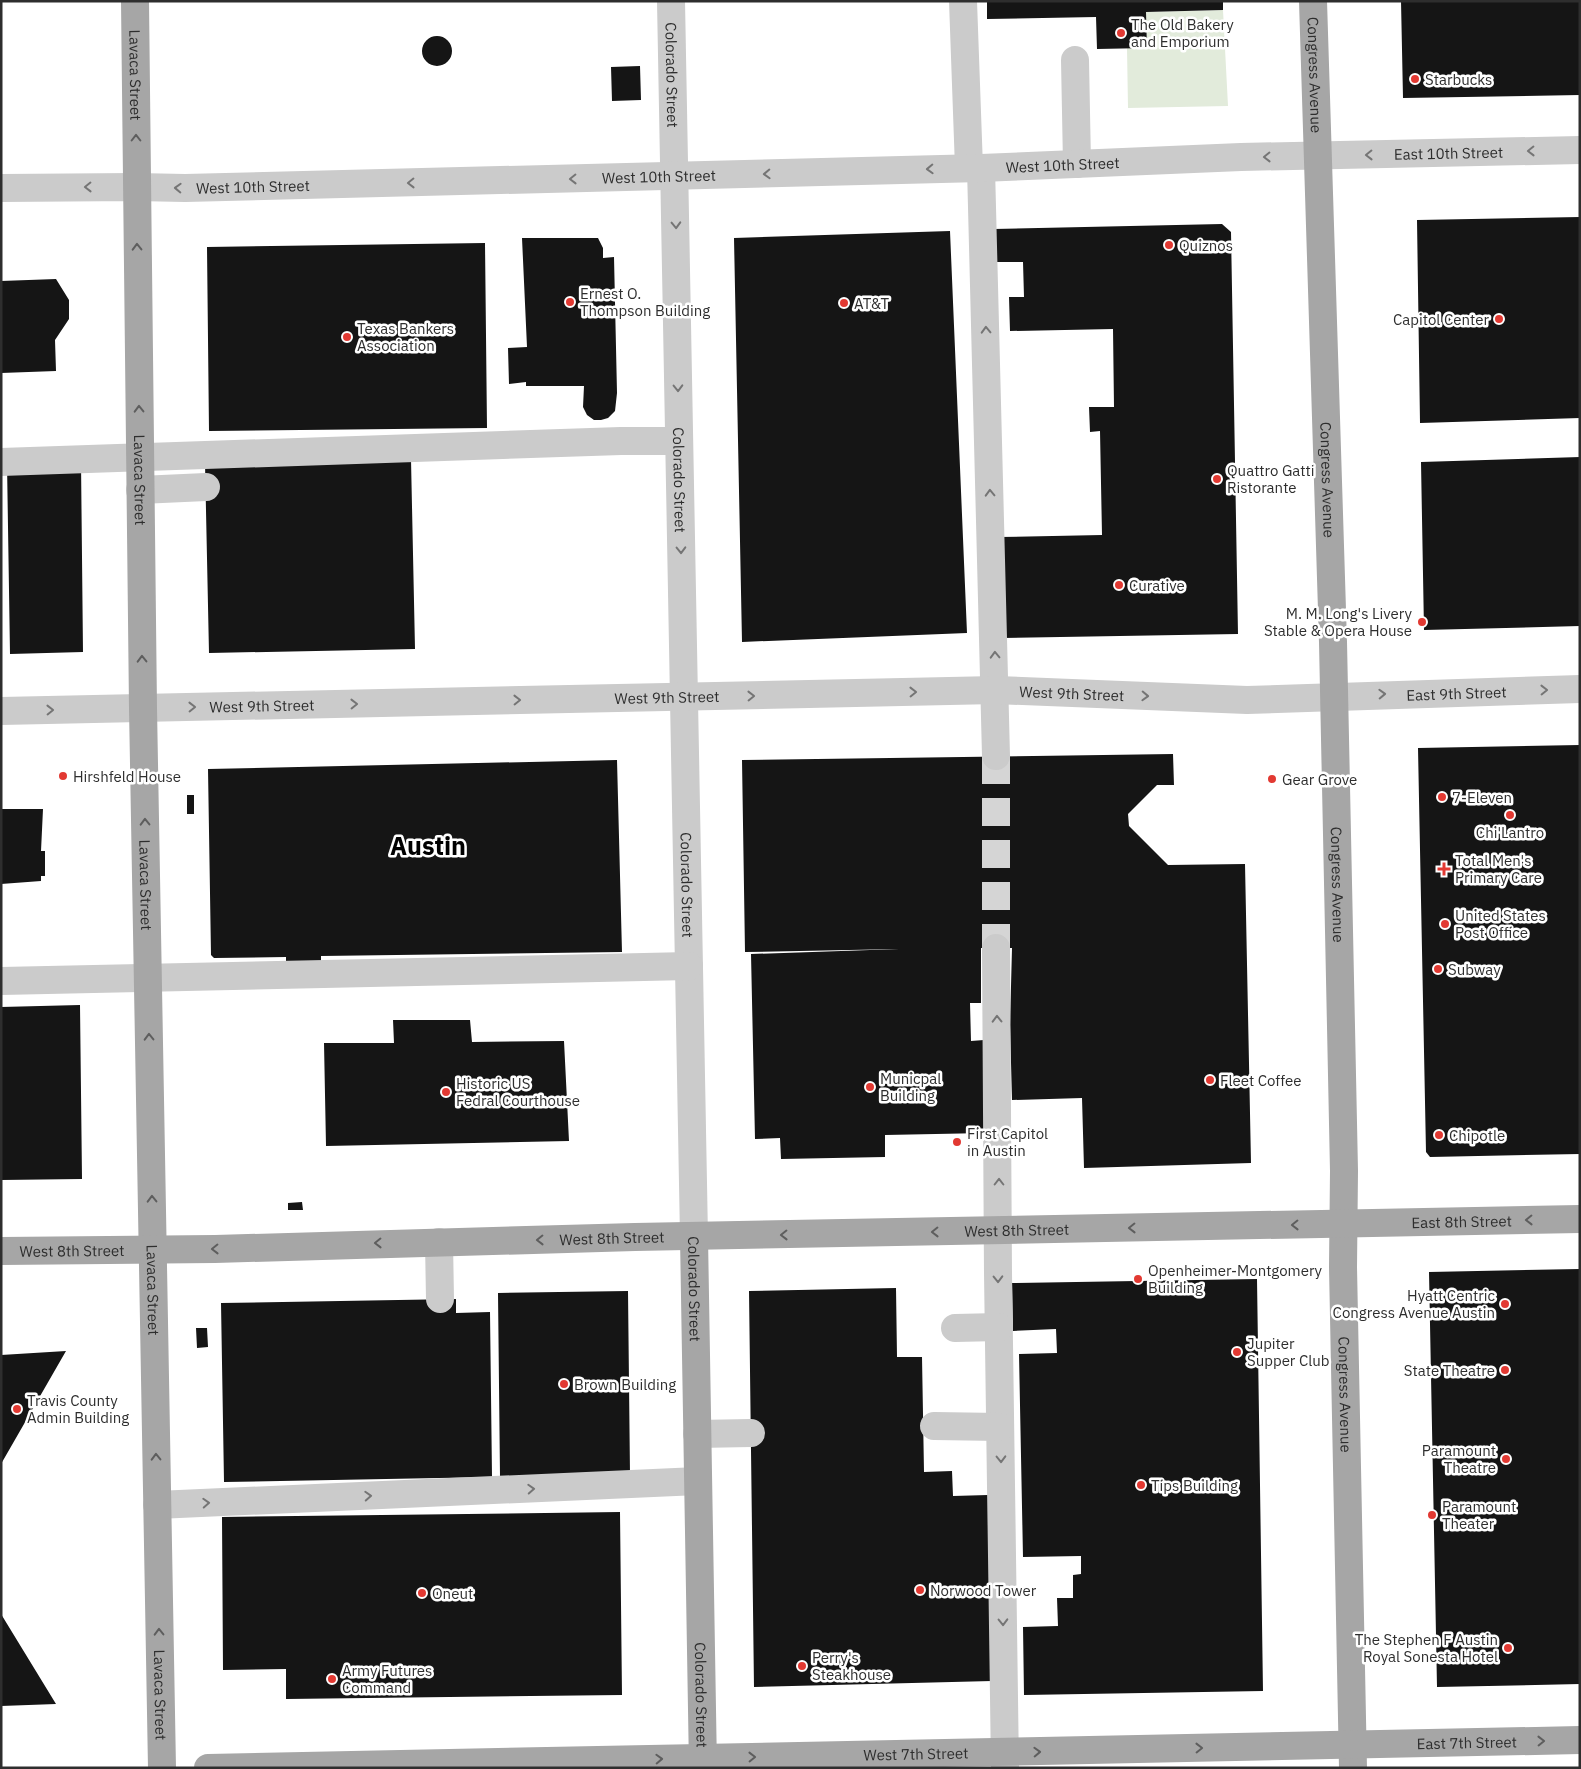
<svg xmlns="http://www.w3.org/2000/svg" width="1581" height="1769" font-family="'IBM Plex Sans',sans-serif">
  <rect width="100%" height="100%" fill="#fff"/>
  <!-- green -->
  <path fill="#e2ebdb" d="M 1223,10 L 1228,106 L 1128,108 L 1127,48 L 1147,48 L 1146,12 Z"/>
  <!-- building -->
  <path fill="#151515" d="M 987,1 L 1223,1 L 1223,10 L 1146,12 L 1147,48 L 1097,49 L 1096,17 L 987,19 Z
    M 1401,1 L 1580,1 L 1580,95 L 1403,98 Z
    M422 51a15 15 0 1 1 30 0a15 15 0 1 1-30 0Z
    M 640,66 L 641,100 L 612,101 L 611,67 Z
    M 1580,217 L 1580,418 L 1420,423 L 1417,220 Z
    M 1222,224 L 1231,232 L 1238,634 L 1002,638 L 999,537 L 1102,535 L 1100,431 L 1090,432 L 1089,407 L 1114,407 L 1113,329 L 1010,331 L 1009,297 L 1024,297 L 1023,262 L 994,262 L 994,229 Z
    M 950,231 L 967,633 L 742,642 L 734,238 Z
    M 522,238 L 598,238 L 603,248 L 603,258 L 614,257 L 617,393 L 615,411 L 608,418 L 601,420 L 594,420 L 587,415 L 583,407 L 584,386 L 526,386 L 526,382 L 509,384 L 508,348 L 527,347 Z
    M 485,243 L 487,428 L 209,431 L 207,247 Z
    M 56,279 L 69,300 L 69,319 L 55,340 L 56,371 L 1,373 L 1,281 Z
    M 1580,457 L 1580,626 L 1424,630 L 1421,462 Z
    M 411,459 L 415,649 L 209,653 L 205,463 Z
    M 81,461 L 83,652 L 10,654 L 7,463 Z
    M 1580,745 L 1580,1154 L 1430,1157 L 1426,1152 L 1418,748 Z
    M 1173,754 L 1174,785 L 1157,785 L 1128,814 L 1129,826 L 1168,865 L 1245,864 L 1251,1163 L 1084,1168 L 1082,1098 L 1012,1100 L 1010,1025 L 1012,948 L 981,948 L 981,1003 L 970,1003 L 971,1041 L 984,1040 L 986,1133 L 885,1135 L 885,1157 L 781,1159 L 780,1138 L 755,1139 L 751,954 L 899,949 L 745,952 L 742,760 Z
    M 617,760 L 622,952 L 321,956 L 321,967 L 286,968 L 286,957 L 214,958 L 211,955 L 208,769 Z
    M 187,795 L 194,795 L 194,814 L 187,814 Z
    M 1,809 L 43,809 L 41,851 L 45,851 L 45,876 L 41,876 L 41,881 L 1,884 Z
    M 80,1005 L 82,1179 L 1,1180 L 1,1007 Z
    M 393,1020 L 470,1020 L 472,1042 L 564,1041 L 569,1141 L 326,1146 L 324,1043 L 394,1043 Z
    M 302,1202 L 303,1210 L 288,1210 L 288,1203 Z
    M 1580,1269 L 1580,1684 L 1437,1687 L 1429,1272 Z
    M 1257,1279 L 1263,1691 L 1024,1695 L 1023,1627 L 1058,1626 L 1057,1598 L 1073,1598 L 1073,1575 L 1081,1574 L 1081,1556 L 1023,1557 L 1019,1354 L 1057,1353 L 1056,1329 L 1013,1331 L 1012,1283 Z
    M 896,1288 L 897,1357 L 922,1357 L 924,1472 L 952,1471 L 953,1496 L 988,1495 L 992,1681 L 754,1687 L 749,1291 Z
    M 628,1291 L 630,1475 L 500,1477 L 498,1293 Z
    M 456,1299 L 456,1313 L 490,1312 L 492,1477 L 224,1482 L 221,1303 Z
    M 196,1328 L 207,1328 L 208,1347 L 197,1348 Z
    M 66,1351 L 1,1464 L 1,1355 Z
    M 620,1512 L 622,1695 L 286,1699 L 286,1669 L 223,1670 L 222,1517 Z
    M 1,1614 L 56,1704 L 1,1706 Z"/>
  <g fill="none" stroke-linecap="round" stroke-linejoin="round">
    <!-- minor-tunnel -->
    <path stroke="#d5d5d5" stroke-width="28" stroke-dasharray="28 14" stroke-linecap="butt" d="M 996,756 L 996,948"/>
    <!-- minor -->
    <g stroke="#cbcbcb" stroke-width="28">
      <path id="s1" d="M 671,1 L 694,1237"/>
      <path d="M 963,1 L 969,168"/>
      <path d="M 1075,60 L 1077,164"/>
      <path d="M 981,168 L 996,756"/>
      <path id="s2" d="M 1,188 L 136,187 L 185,188 L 981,168 L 1241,157 L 1580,150"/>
      <path d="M 1,462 L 621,441 L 679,441"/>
      <path d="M 140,490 L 206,487"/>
      <path id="s3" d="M 1,711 L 996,690 L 1247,700 L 1580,689"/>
      <path d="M 996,948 L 998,1273 L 1005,1768"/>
      <path d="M 1,981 L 689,966"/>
      <path d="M 439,1242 L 440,1299"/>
      <path d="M 955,1328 L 999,1327"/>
      <path d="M 934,1426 L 1000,1427"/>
      <path d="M 697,1434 L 751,1433"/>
      <path d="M 157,1505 L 698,1481"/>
    </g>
    <!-- major -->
    <g stroke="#a6a6a6" stroke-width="28">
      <path id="s4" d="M 135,1 L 143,708 L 162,1768"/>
      <path id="s5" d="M 1313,1 L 1333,642 L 1344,1171 L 1343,1267 L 1353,1768"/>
      <path id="s6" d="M 694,1237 L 703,1768"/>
      <path id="s7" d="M 1,1251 L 215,1249 L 635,1237 L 1580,1219"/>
      <path id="s8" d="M 208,1768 L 1580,1740"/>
    </g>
  </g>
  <!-- one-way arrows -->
  <defs><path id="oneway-chevron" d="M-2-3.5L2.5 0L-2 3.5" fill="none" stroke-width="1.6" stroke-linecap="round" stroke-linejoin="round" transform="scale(1.25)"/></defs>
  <g stroke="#5e5e5e">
    <use href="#oneway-chevron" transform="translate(136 138) rotate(-90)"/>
    <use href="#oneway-chevron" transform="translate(137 247) rotate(-91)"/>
    <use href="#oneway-chevron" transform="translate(139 409) rotate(-91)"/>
    <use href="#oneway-chevron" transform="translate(142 659) rotate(-91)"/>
    <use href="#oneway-chevron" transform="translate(145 822) rotate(-91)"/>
    <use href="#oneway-chevron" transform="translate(149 1037) rotate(-91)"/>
    <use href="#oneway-chevron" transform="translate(152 1199) rotate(-91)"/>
    <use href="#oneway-chevron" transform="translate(1529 1220) rotate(179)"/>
    <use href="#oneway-chevron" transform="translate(1295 1225) rotate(179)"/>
    <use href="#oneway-chevron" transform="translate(1132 1228) rotate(179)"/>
    <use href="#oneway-chevron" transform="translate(935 1232) rotate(179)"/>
    <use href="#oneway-chevron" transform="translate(784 1235) rotate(179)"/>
    <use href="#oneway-chevron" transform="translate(540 1240) rotate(179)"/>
    <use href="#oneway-chevron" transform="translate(378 1243) rotate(179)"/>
    <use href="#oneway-chevron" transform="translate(215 1249) rotate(179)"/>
    <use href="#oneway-chevron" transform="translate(156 1457) rotate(-91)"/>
    <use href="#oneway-chevron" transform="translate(159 1632) rotate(-91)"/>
    <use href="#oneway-chevron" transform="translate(1541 1741) rotate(-1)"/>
    <use href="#oneway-chevron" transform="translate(1199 1748) rotate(-1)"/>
    <use href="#oneway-chevron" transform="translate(1037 1752) rotate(-2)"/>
    <use href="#oneway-chevron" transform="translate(752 1757) rotate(-1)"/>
    <use href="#oneway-chevron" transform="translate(659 1759) rotate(-2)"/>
  </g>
  <g stroke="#757575">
    <use href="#oneway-chevron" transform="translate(1531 151) rotate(179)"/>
    <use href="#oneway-chevron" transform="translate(1369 155) rotate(179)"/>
    <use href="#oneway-chevron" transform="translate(1267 157) rotate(179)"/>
    <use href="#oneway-chevron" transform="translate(930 169) rotate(178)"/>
    <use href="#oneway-chevron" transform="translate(767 174) rotate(178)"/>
    <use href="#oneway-chevron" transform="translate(573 179) rotate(179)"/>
    <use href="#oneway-chevron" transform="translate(411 183) rotate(179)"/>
    <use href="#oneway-chevron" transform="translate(88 187) rotate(179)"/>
    <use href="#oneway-chevron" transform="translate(178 188) rotate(-178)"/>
    <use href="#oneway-chevron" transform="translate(676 225) rotate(88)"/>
    <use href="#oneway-chevron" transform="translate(986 330) rotate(-92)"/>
    <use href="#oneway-chevron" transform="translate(678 388) rotate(89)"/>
    <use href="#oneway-chevron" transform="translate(990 493) rotate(-92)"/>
    <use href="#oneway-chevron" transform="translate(681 550) rotate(89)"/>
    <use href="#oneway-chevron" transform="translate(995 655) rotate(-92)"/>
    <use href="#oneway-chevron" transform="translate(1544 690) rotate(-1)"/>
    <use href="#oneway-chevron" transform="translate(913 692) rotate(-1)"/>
    <use href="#oneway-chevron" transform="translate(1382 694) rotate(-2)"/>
    <use href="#oneway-chevron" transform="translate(751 696) rotate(-1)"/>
    <use href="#oneway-chevron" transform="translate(1145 696) rotate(2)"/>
    <use href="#oneway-chevron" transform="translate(517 700) rotate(-1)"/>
    <use href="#oneway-chevron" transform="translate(354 704) rotate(-1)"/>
    <use href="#oneway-chevron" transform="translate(192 707) rotate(-1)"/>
    <use href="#oneway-chevron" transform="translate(50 710) rotate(-1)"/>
    <use href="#oneway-chevron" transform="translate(997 1019) rotate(-91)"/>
    <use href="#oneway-chevron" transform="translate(999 1182) rotate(-90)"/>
    <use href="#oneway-chevron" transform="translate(998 1279) rotate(89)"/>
    <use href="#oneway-chevron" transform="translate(1001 1459) rotate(89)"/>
    <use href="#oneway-chevron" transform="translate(531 1489) rotate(-3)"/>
    <use href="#oneway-chevron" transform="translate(368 1496) rotate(-3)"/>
    <use href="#oneway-chevron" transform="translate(206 1503) rotate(-3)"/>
    <use href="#oneway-chevron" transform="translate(1003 1622) rotate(89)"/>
  </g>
  <!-- markers -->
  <g fill="#e23932" stroke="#fff" stroke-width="2">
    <circle cx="1121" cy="33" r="5"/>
    <circle cx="1415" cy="79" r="5"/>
    <circle cx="1169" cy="245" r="5"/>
    <circle cx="570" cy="302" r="5"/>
    <circle cx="844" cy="303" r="5"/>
    <circle cx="1499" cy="319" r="5"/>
    <circle cx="347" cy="337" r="5"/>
    <circle cx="1217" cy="479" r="5"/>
    <circle cx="1119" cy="585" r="5"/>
    <circle cx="1422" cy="622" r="5"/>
    <circle cx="63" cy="776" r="5"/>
    <circle cx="1272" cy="779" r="5"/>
    <circle cx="1442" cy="797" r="5"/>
    <circle cx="1510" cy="815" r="5"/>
    <path d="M1441.5 861.5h5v5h5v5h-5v5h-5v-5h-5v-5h5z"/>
    <circle cx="1445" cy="924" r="5"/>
    <circle cx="1438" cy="969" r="5"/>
    <circle cx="1210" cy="1080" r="5"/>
    <circle cx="870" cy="1087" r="5"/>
    <circle cx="446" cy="1092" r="5"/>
    <circle cx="1439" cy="1135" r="5"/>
    <circle cx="957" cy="1142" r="5"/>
    <circle cx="1138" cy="1279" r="5"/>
    <circle cx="1505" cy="1304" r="5"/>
    <circle cx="1237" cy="1352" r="5"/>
    <circle cx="1505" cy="1370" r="5"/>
    <circle cx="564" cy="1384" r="5"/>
    <circle cx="17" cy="1409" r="5"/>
    <circle cx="1506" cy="1459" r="5"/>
    <circle cx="1141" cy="1485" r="5"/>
    <circle cx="1432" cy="1515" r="5"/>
    <circle cx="920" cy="1590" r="5"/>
    <circle cx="422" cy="1593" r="5"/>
    <circle cx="1508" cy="1648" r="5"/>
    <circle cx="802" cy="1666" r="5"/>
    <circle cx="332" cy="1679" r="5"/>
  </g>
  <g text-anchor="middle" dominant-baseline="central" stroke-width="5" stroke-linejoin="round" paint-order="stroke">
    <!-- poi labels -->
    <g font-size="15" fill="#2e2e2e" stroke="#fff" text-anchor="start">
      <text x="1131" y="24">The Old Bakery<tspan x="1131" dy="17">and Emporium</tspan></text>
      <text x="1425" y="79">Starbucks</text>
      <text x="1179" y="245">Quiznos</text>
      <text x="580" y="293">Ernest O.<tspan x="580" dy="17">Thompson Building</tspan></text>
      <text x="854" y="303">AT&amp;T</text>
      <text x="1489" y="319" text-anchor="end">Capitol Center</text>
      <text x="357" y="328">Texas Bankers<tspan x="357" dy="17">Association</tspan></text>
      <text x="1227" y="470">Quattro Gatti<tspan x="1227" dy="17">Ristorante</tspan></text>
      <text x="1129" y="585">Curative</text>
      <text x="1412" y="613" text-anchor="end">M. M. Long's Livery<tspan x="1412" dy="17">Stable &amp; Opera House</tspan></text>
      <text x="73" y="776">Hirshfeld House</text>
      <text x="1282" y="779">Gear Grove</text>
      <text x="1452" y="797">7-Eleven</text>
      <text x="1510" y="832" text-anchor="middle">Chi'Lantro</text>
      <text x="1455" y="860">Total Men's<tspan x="1455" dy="17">Primary Care</tspan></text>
      <text x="1455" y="915">United States<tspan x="1455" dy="17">Post Office</tspan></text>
      <text x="1448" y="969">Subway</text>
      <text x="880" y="1078">Municpal<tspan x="880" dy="17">Building</tspan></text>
      <text x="1220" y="1080">Fleet Coffee</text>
      <text x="456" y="1083">Historic US<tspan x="456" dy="17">Fedral Courthouse</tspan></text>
      <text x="967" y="1133">First Capitol<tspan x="967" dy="17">in Austin</tspan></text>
      <text x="1449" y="1135">Chipotle</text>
      <text x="1148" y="1270">Openheimer-Montgomery<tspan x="1148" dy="17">Building</tspan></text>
      <text x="1495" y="1295" text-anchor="end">Hyatt Centric<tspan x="1495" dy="17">Congress Avenue Austin</tspan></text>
      <text x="1247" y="1343">Jupiter<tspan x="1247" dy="17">Supper Club</tspan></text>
      <text x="1495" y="1370" text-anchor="end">State Theatre</text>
      <text x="574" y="1384">Brown Building</text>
      <text x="27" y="1400">Travis County<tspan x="27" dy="17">Admin Building</tspan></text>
      <text x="1496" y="1450" text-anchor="end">Paramount<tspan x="1496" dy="17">Theatre</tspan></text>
      <text x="1151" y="1485">Tips Building</text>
      <text x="1442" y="1506">Paramount<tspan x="1442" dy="17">Theater</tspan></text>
      <text x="930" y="1590">Norwood Tower</text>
      <text x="432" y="1593">Oneut</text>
      <text x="1498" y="1639" text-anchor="end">The Stephen F Austin<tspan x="1498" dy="17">Royal Sonesta Hotel</tspan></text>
      <text x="812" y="1657">Perry's<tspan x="812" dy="17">Steakhouse</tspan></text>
      <text x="342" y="1670">Army Futures<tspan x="342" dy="17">Command</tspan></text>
    </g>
    <!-- street labels -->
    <g font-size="15" fill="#2e2e2e" stroke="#fff">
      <text stroke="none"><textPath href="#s4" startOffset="74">Lavaca Street</textPath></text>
      <text stroke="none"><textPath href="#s1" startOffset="74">Colorado Street</textPath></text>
      <text stroke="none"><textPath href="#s5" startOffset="74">Congress Avenue</textPath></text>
      <text stroke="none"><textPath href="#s2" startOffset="1448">East 10th Street</textPath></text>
      <text stroke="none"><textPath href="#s2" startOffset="1062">West 10th Street</textPath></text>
      <text stroke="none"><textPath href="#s2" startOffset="658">West 10th Street</textPath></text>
      <text stroke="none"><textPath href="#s2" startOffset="252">West 10th Street</textPath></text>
      <text stroke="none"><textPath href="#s4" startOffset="479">Lavaca Street</textPath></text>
      <text stroke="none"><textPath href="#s1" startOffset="479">Colorado Street</textPath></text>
      <text stroke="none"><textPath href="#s5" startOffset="479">Congress Avenue</textPath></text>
      <text stroke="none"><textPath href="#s3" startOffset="1456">East 9th Street</textPath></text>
      <text stroke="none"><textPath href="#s3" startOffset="1071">West 9th Street</textPath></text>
      <text stroke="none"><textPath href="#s3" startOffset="666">West 9th Street</textPath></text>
      <text stroke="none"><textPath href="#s3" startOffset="261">West 9th Street</textPath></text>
      <text stroke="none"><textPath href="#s1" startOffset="884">Colorado Street</textPath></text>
      <text stroke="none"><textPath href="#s5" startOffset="884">Congress Avenue</textPath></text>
      <text stroke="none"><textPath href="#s4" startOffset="884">Lavaca Street</textPath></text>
      <text stroke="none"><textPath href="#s7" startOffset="1461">East 8th Street</textPath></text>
      <text stroke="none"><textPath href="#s7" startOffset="1016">West 8th Street</textPath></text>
      <text stroke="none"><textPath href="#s7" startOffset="611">West 8th Street</textPath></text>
      <text stroke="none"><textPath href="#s7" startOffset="71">West 8th Street</textPath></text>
      <text stroke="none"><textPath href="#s4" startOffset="1289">Lavaca Street</textPath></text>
      <text stroke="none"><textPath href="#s6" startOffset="52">Colorado Street</textPath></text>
      <text stroke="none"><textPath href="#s5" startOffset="1394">Congress Avenue</textPath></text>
      <text stroke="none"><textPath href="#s4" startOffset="1694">Lavaca Street</textPath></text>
      <text stroke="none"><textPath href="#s6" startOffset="458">Colorado Street</textPath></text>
      <text stroke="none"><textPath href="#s8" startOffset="1259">East 7th Street</textPath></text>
      <text stroke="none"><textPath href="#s8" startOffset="708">West 7th Street</textPath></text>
    </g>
    <!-- town labels -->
    <g font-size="25" font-weight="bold" fill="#000" stroke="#fff">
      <text x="428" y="845">Austin</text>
    </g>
  </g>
  <!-- border -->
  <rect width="1581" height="1769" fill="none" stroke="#2e2e2e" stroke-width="5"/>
</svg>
